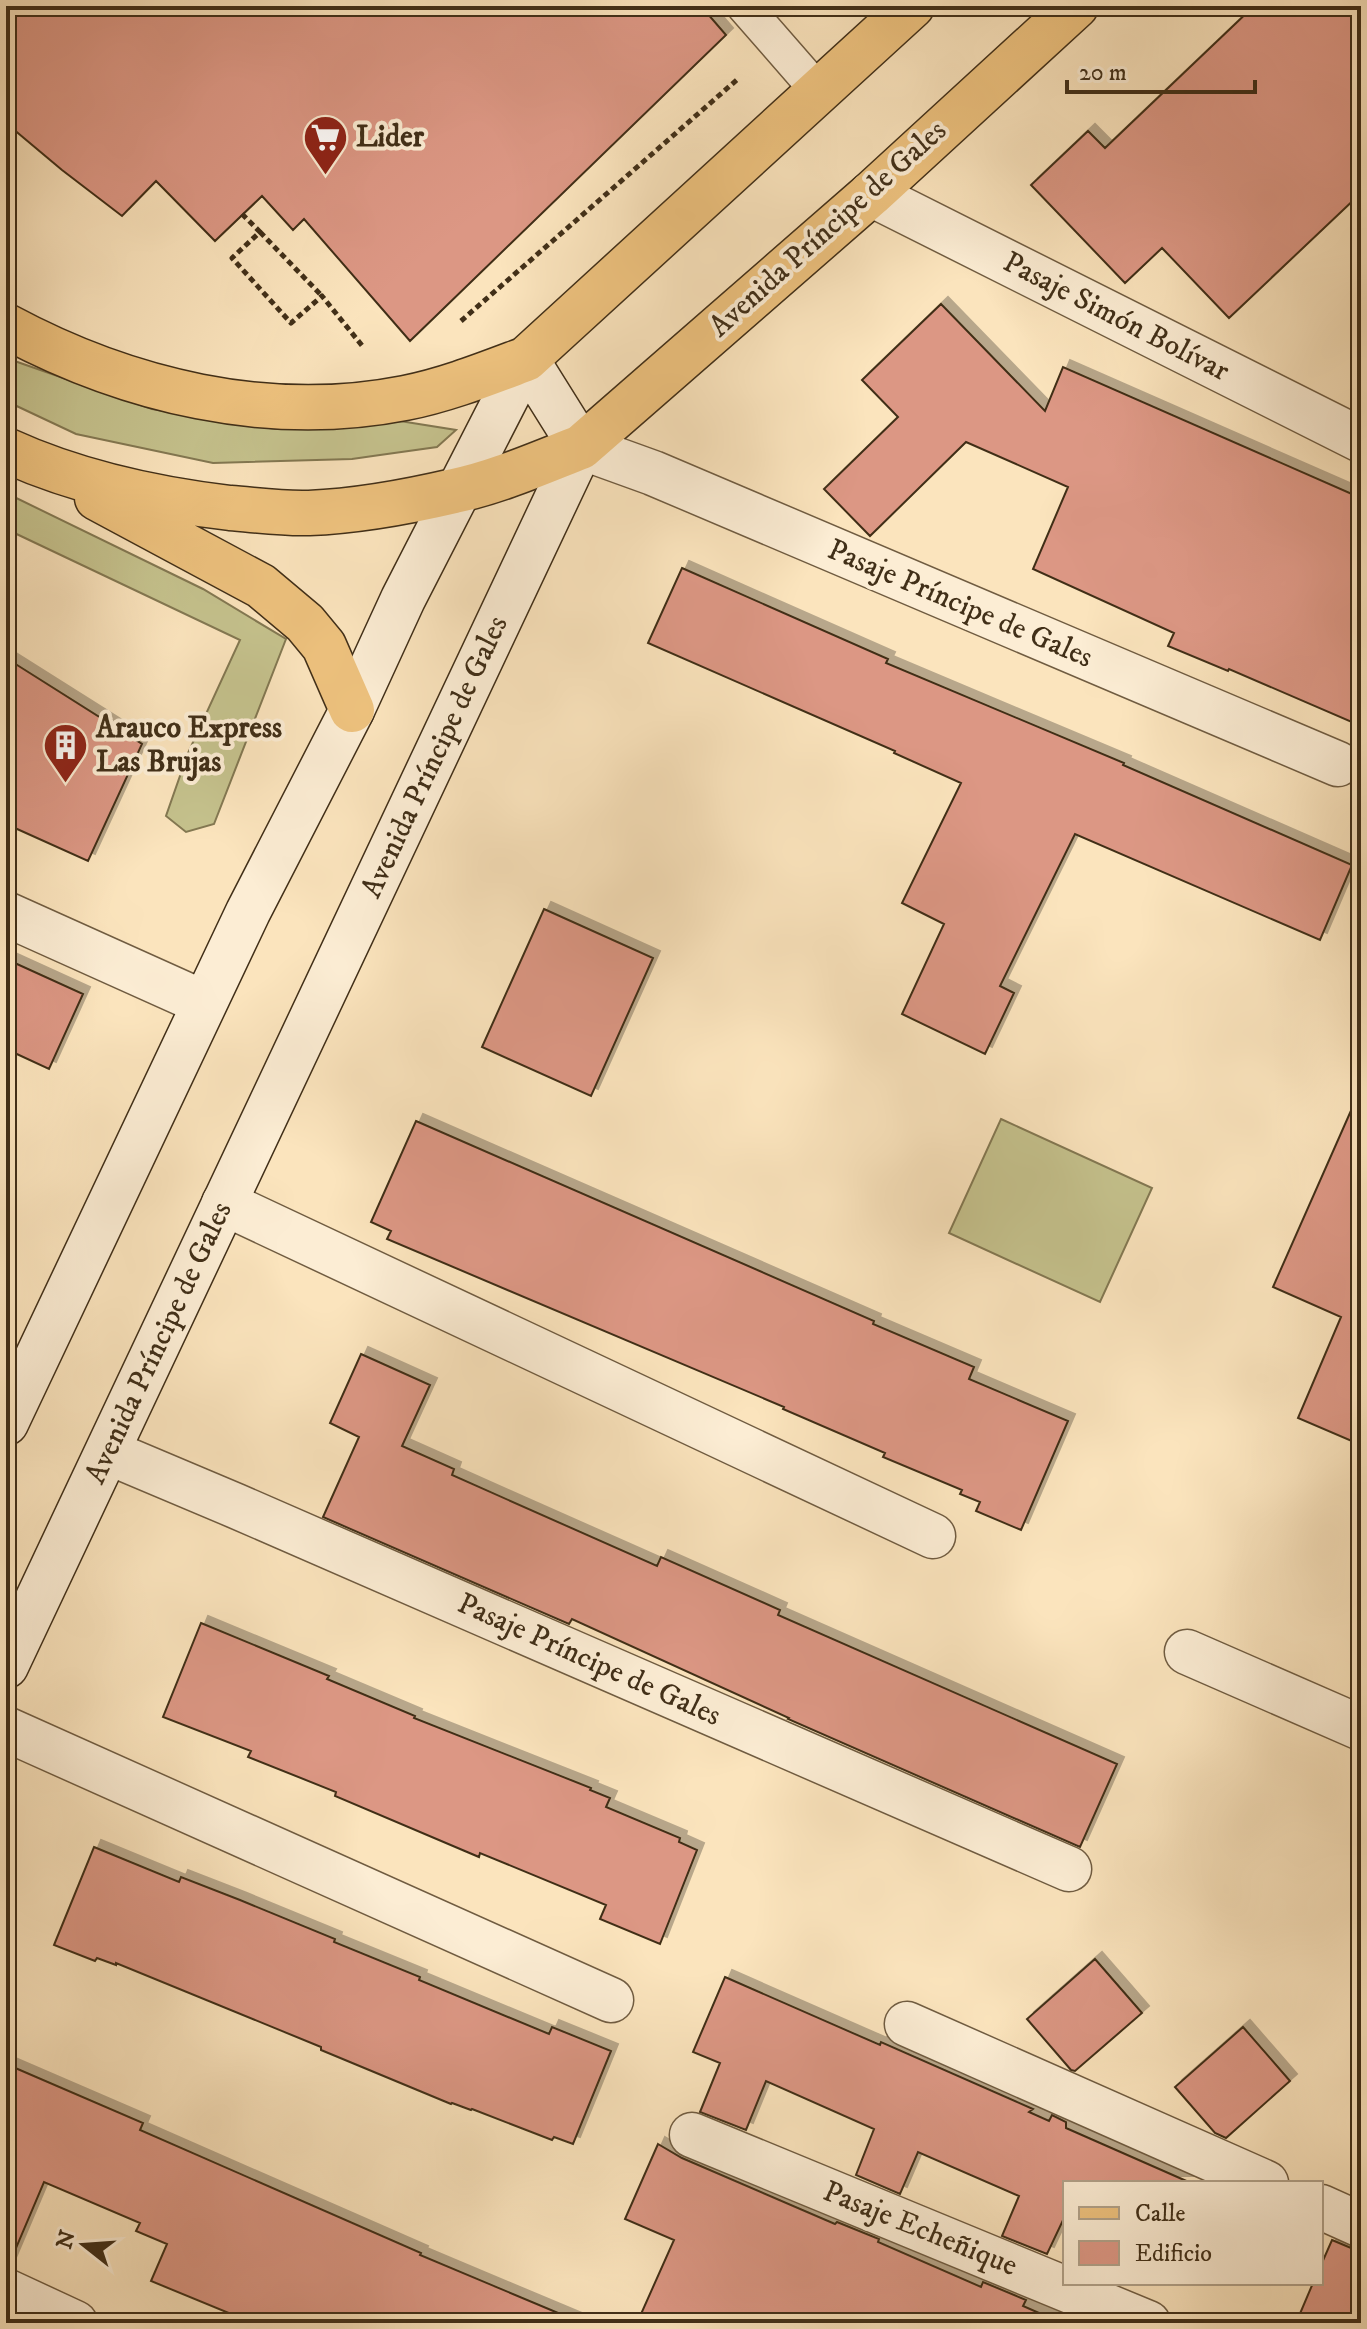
<svg xmlns="http://www.w3.org/2000/svg" width="1367" height="2329" font-family="'IM FELL DW Pica',serif">
  <defs>
    <filter id="shadow"><feDropShadow dx="7" dy="-7" stdDeviation="0" flood-color="#0004"/></filter>
  </defs>
  <rect width="100%" height="100%" fill="#fbe4bd"/>
  <filter id="stains"><feTurbulence type="fractalNoise" baseFrequency=".0025" numOctaves="4"/><feColorMatrix values="0 0 0 0 .2 0 0 0 0 .09 0 0 0 0 .02 0 0 0 .5 -.17"/></filter>
  <radialGradient id="worn" r=".72"><stop offset=".6" stop-color="#630" stop-opacity="0"/><stop offset="1" stop-color="#630" stop-opacity=".3"/></radialGradient>
  <!-- grass -->
  <path fill="#c5c28d" stroke="#837852" stroke-width="2" d="M 6,358 L 152,409 L 275,429 L 400,421 L 456,430 L 437,447 L 380,455 L 352,459 L 213,463 L 76,434 L 6,401 Z
    M 6,493 L 203,589 L 286,639 L 214,824 L 186,832 L 166,816 L 188,753 L 240,640 L 6,529 Z
    M 1001,1119 L 1152,1188 L 1100,1302 L 949,1233 Z"/>
  <!-- building -->
  <path fill="#dc9784" stroke="#412f18" stroke-width="2" filter="url(#shadow)" d="M 6,6 L 701,6 L 726,35 L 410,341 L 304,219 L 293,230 L 262,196 L 215,241 L 156,181 L 122,216 L 62,170 L 6,123 Z
    M 1254,6 L 1361,6 L 1361,193 L 1229,318 L 1162,248 L 1125,283 L 1031,185 L 1088,131 L 1105,148 Z
    M 941,304 L 1045,411 L 1063,367 L 1361,498 L 1361,726 L 1229,669 L 1228,671 L 1168,646 L 1174,633 L 1033,569 L 1068,487 L 966,442 L 870,536 L 824,489 L 898,417 L 862,380 Z
    M 682,568 L 888,659 L 886,663 L 1124,763 L 1123,765 L 1352,865 L 1320,940 L 1075,834 L 1000,986 L 1014,993 L 985,1054 L 902,1014 L 944,924 L 902,903 L 961,783 L 894,753 L 895,751 L 648,643 Z
    M 6,658 L 142,744 L 88,861 L 6,824 Z
    M 544,909 L 653,958 L 591,1096 L 482,1047 Z
    M 6,959 L 83,994 L 49,1069 L 6,1049 Z
    M 1361,1088 L 1361,1445 L 1298,1418 L 1341,1317 L 1273,1287 Z
    M 416,1121 L 874,1321 L 873,1324 L 974,1367 L 969,1379 L 1068,1421 L 1021,1530 L 976,1511 L 980,1502 L 960,1494 L 962,1490 L 883,1457 L 885,1453 L 783,1409 L 784,1407 L 387,1239 L 391,1231 L 371,1222 Z
    M 361,1354 L 430,1385 L 402,1446 L 454,1469 L 452,1475 L 657,1566 L 661,1557 L 780,1610 L 778,1615 L 1117,1764 L 1080,1847 L 788,1719 L 789,1718 L 572,1619 L 569,1624 L 323,1517 L 359,1437 L 330,1423 Z
    M 201,1623 L 329,1676 L 327,1679 L 415,1716 L 414,1718 L 591,1788 L 590,1790 L 610,1798 L 606,1807 L 680,1838 L 679,1842 L 697,1850 L 660,1944 L 600,1919 L 606,1905 L 480,1853 L 479,1857 L 335,1796 L 336,1792 L 248,1757 L 251,1751 L 163,1717 Z
    M 94,1847 L 179,1882 L 181,1877 L 240,1900 L 335,1939 L 334,1942 L 420,1977 L 419,1980 L 549,2034 L 552,2027 L 611,2051 L 573,2144 L 554,2137 L 552,2140 L 472,2109 L 471,2110 L 452,2103 L 451,2104 L 321,2050 L 321,2047 L 116,1963 L 116,1965 L 97,1958 L 95,1961 L 54,1945 Z
    M 1095,1959 L 1142,2013 L 1075,2071 L 1071,2070 L 1027,2019 Z
    M 725,1977 L 880,2045 L 881,2042 L 1033,2109 L 1029,2112 L 1049,2121 L 1052,2115 L 1066,2122 L 1066,2128 L 1191,2183 L 1065,2183 L 1065,2216 L 1047,2254 L 1002,2236 L 1019,2196 L 918,2152 L 900,2194 L 856,2175 L 874,2129 L 766,2081 L 746,2130 L 700,2112 L 720,2063 L 693,2052 Z
    M 1243,2027 L 1290,2081 L 1226,2138 L 1215,2133 L 1175,2087 Z
    M 6,2064 L 143,2123 L 140,2130 L 421,2253 L 420,2255 L 582,2323 L 253,2323 L 151,2281 L 167,2244 L 136,2231 L 140,2223 L 44,2182 L 8,2267 L 6,2266 Z
    M 658,2144 L 682,2158 L 835,2224 L 837,2222 L 879,2239 L 878,2242 L 981,2287 L 983,2282 L 1026,2300 L 1023,2306 L 1062,2323 L 637,2323 L 674,2240 L 625,2219 Z
    M 1332,2240 L 1351,2248 L 1361,2250 L 1361,2323 L 1296,2323 L 1313,2283 L 1321,2283 L 1321,2265 Z"/>
  <g fill="none" stroke-linecap="round" stroke-linejoin="round">
    <defs>
      <path id="lane" d="M 744,6 L 819,92"/>
      <path id="street" d="M 871,194 L 1361,440
        M 581,447 L 653,473 L 1338,764
        M 6,914 L 204,1003
        M 224,1203 L 933,1536
        M 108,1452 L 236,1506 L 1069,1869
        M 1187,1652 L 1361,1728
        M 6,1729 L 611,2000
        M 907,2024 L 1266,2183
        M 692,2135 L 1148,2323
        M 1321,2207 L 1361,2225
        M 6,2291 L 75,2323"/>
      <path id="secondary" d="M 6,1423 L 248,912 L 352,710 L 403,599 L 526,359
        M 6,1666 L 581,447 L 526,359"/>
      <path id="primary" d="M 6,326 C 127,391 268,425 405,398 C 446,390 486,374 526,359 L 912,6
        M 6,450 C 76,482 154,499 230,508 C 256,510 283,514 309,513 C 358,511 407,502 454,491 C 497,482 540,463 581,447 L 871,194 L 1076,6
        M 97,498 L 261,586 L 305,623 L 324,646 L 352,710"/>
    </defs>
    <!-- lane casing -->
    <use href="#lane" stroke="#705c41" stroke-width="37"/>
    <!-- street casing -->
    <use href="#street" stroke="#705c41" stroke-width="47"/>
    <!-- secondary casing -->
    <use href="#secondary" stroke="#412f18" stroke-width="47"/>
    <!-- primary casing -->
    <use href="#primary" stroke="#412f18" stroke-width="47"/>
    <!-- path -->
    <path stroke="#412f18" stroke-width="5" stroke-dasharray="6 4" stroke-linecap="butt" d="M 242,214 L 260,232 L 232,258 L 291,323 L 322,296 L 364,348
      M 260,232 L 322,296
      M 461,321 L 739,78"/>
    <!-- lane -->
    <use href="#lane" stroke="#fcedd4" stroke-width="34"/>
    <!-- street -->
    <use href="#street" stroke="#fcedd4" stroke-width="44"/>
    <!-- secondary -->
    <use href="#secondary" stroke="#fcedd4" stroke-width="44"/>
    <!-- primary -->
    <use href="#primary" stroke="#eec27e" stroke-width="44"/>
  </g>
  <!-- icons -->
  <defs>
    <symbol id="supermarket-pin" viewBox="-11 -11 22 30"><path d="M0 17L-7.5 6A9.5 9.5 0 1 1 7.5 6Z" fill="#8f2418" stroke="#fcedd4"/><path d="M-6-5.5h2.5l.6 2H6L4.5 2H-2.5L-4.4-4H-6ZM-1.5 3.2a1.3 1.3 0 1 0 .1 0ZM3 3.2a1.3 1.3 0 1 0 .1 0Z" fill="#fff"/></symbol>
    <symbol id="building-pin" viewBox="-11 -11 22 30"><path d="M0 17L-7.5 6A9.5 9.5 0 1 1 7.5 6Z" fill="#8f2418" stroke="#fcedd4"/><path d="M-4-6H4V6H1V3H-1V6H-4ZM-2.5-4.3h1.7v1.8h-1.7ZM.8-4.3h1.7v1.8H.8ZM-2.5-1h1.7V.8h-1.7ZM.8-1h1.7V.8H.8Z" fill="#fff"/></symbol>
  </defs>
  <g fill-rule="evenodd">
    <use href="#supermarket-pin" x="300" y="112" width="51" height="69"/>
    <use href="#building-pin" x="40" y="720" width="51" height="69"/>
  </g>
  <g text-anchor="middle" dominant-baseline="central" stroke-width="8" stroke-linejoin="round" paint-order="stroke">
    <!-- poi labels -->
    <g font-size="30" font-weight="bold" fill="#412f18" stroke="#fcedd4" text-anchor="start">
      <text x="356" y="137">Lider</text>
      <text x="96" y="728">Arauco Express<tspan x="96" dy="34">Las Brujas</tspan></text>
    </g>
    <!-- street labels -->
    <g font-size="30" fill="#412f18" stroke="#fcedd4">
      <text transform="translate(828 229) rotate(-42)">Avenida Príncipe de Gales</text>
      <text transform="translate(1116 317) rotate(27)">Pasaje Simón Bolívar</text>
      <text transform="translate(960 604) rotate(23)">Pasaje Príncipe de Gales</text>
      <text transform="translate(435 757) rotate(-65)">Avenida Príncipe de Gales</text>
      <text transform="translate(159 1343) rotate(-65)">Avenida Príncipe de Gales</text>
      <text transform="translate(589 1660) rotate(24)">Pasaje Príncipe de Gales</text>
      <text transform="translate(920 2229) rotate(22)">Pasaje Echeñique</text>
    </g>
  </g>
  <!-- margin -->
  <rect width="1367" height="2329" fill="none" stroke="#fbe4bd" stroke-width="32"/>
  <rect x="8" y="8" width="1351" height="2313" fill="none" stroke="#412f18" stroke-width="4"/>
  <rect x="16" y="16" width="1335" height="2297" fill="none" stroke="#412f18" stroke-width="2"/>
  <!-- legend -->
  <rect x="1063" y="2181" width="260" height="104" fill="#fcedd4" stroke="#b1a189" stroke-width="2"/>
  <rect x="1079" y="2207" width="40" height="12" fill="#eec27e" stroke="#b1a189" stroke-width="2"/>
  <text x="1135" y="2221" font-size="24" fill="#412f18">Calle</text>
  <rect x="1079" y="2241" width="40" height="24" fill="#dc9784" stroke="#b1a189" stroke-width="2"/>
  <text x="1135" y="2261" font-size="24" fill="#412f18">Edificio</text>
  <!-- north arrow -->
  <g transform="translate(84 2245) rotate(287)" stroke="#fcedd4" stroke-width="6" paint-order="stroke">
  <path d="M0-6L14 30L0 20L-14 30Z" fill="#412f18"/>
  <text y="-12" font-size="22" font-weight="bold" text-anchor="middle" fill="#412f18">N</text>
  </g>
  <!-- scale -->
  <path d="M1067 80v12h188v-12" fill="none" stroke="#412f18" stroke-width="4"/>
  <text x="1079" y="80" font-size="24" fill="#412f18" stroke="#fcedd4" stroke-width="6" paint-order="stroke">20 m</text>
  <rect width="100%" height="100%" filter="url(#stains)"/>
  <rect width="100%" height="100%" fill="url(#worn)"/>
</svg>
